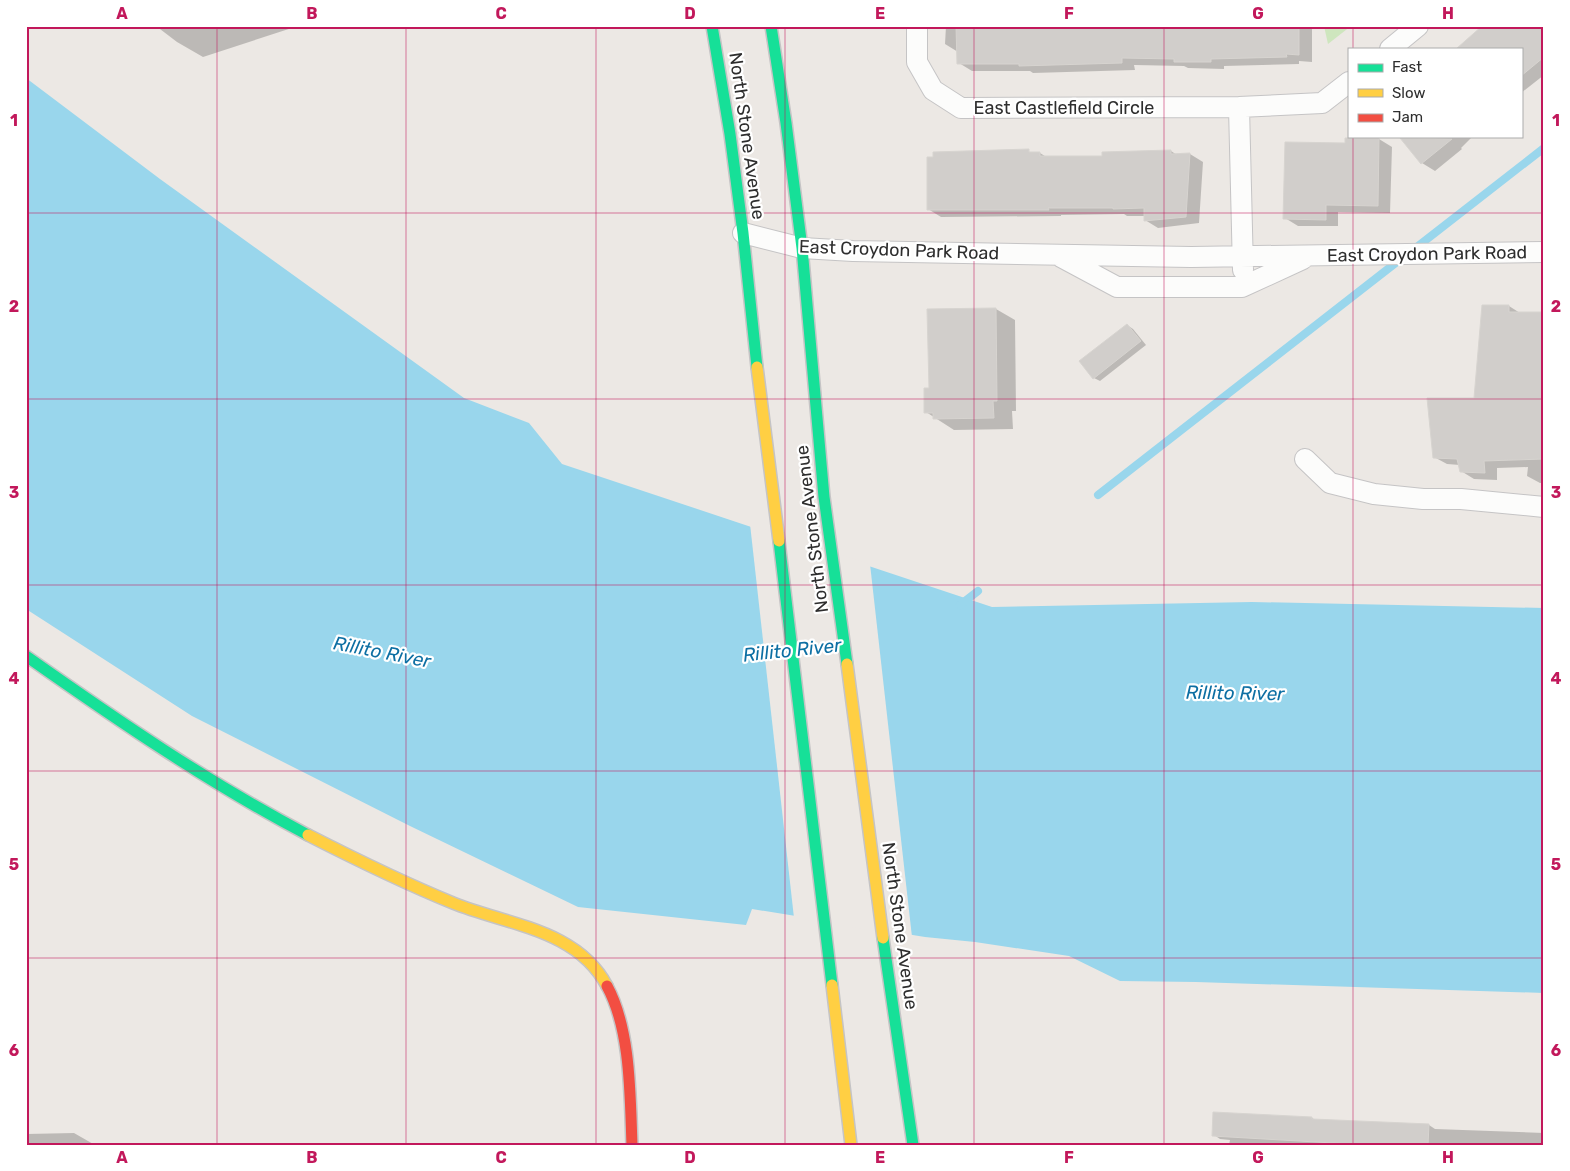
<svg xmlns="http://www.w3.org/2000/svg" width="1570" height="1171" font-family="Rubik,sans-serif">
  <rect width="100%" height="100%" fill="#ece8e4"/>
  <!-- green -->
  <path fill="#cee6be" d="M 1324,26 L 1351,26 L 1328,44 Z"/>
  <!-- water -->
  <path fill="#99d6ec" d="M 26,78 L 160,179 L 464,398 L 529,423 L 562,464 L 992,607 L 1252,602 L 1544,608 L 1544,993 L 1196,982 L 1120,981 L 1069,956 L 975,942 L 925,937 L 752,909 L 746,925 L 578,907 L 410,826 L 192,716 L 26,609 Z"/>
  <!-- pier -->
  <path fill="#ece8e4" d="M 750,524 L 870,564 L 912,937 L 794,918 Z"/>
  <!-- shadow -->
  <path fill="#0003" d="M 156,26 L 298,26 L 203,57 L 177,42 Z
    M 946,26 L 1312,26 L 1312,62 L 1299,61 L 1299,64 L 1224,66 L 1224,69 L 1188,68 L 1184,66 L 1134,65 L 1135,70 L 1033,73 L 1030,71 L 972,71 L 959,63 L 958,52 L 945,44 Z
    M 1544,26 L 1544,75 L 1521,93 L 1521,49 Z
    M 1400,136 L 1473,136 L 1461,148 L 1462,149 L 1435,171 L 1422,163 Z
    M 1379,139 L 1392,147 L 1390,213 L 1338,212 L 1338,226 L 1298,226 L 1285,218 L 1346,144 Z
    M 1028,151 L 1033,154 L 1040,153 L 1048,158 L 1103,158 L 1171,151 L 1177,155 L 1190,154 L 1203,162 L 1199,223 L 1158,228 L 1145,220 L 1145,216 L 1127,216 L 1124,214 L 1061,215 L 1061,216 L 941,217 L 928,209 Z
    M 1509,306 L 1520,313 L 1544,313 L 1544,483 L 1540,483 L 1527,476 L 1528,467 L 1497,468 L 1497,480 L 1474,479 L 1461,471 L 1460,465 L 1447,464 L 1434,457 L 1475,399 Z
    M 996,309 L 1015,320 L 1016,411 L 1012,411 L 1013,429 L 954,430 L 926,412 Z
    M 1127,325 L 1133,329 L 1146,345 L 1100,381 L 1094,378 Z
    M 1312,1118 L 1317,1121 L 1429,1125 L 1435,1129 L 1544,1133 L 1544,1145 L 1229,1145 L 1230,1140 L 1220,1139 L 1214,1135 Z
    M 74,1133 L 95,1145 L 26,1145 L 26,1134 Z"/>
  <g fill="none" stroke-linecap="round" stroke-linejoin="round">
    <!-- stream -->
    <path stroke="#99d6ec" stroke-width="8" d="M 1413,250 L 1544,148
      M 1098,495 L 1402,258
      M 960,605 L 978,591"/>
  </g>
  <!-- building -->
  <path fill="#d1cecb" stroke="#d7d4d0" d="M 956,26 L 1299,26 L 1299,55 L 1286,54 L 1287,57 L 1211,59 L 1211,62 L 1174,62 L 1174,59 L 1122,58 L 1122,63 L 1019,66 L 1019,64 L 957,64 Z
    M 1482,26 L 1544,26 L 1544,57 L 1521,76 L 1521,49 L 1456,49 Z
    M 1345,138 L 1379,138 L 1378,206 L 1326,205 L 1326,220 L 1283,219 L 1285,142 L 1345,143 Z
    M 1400,138 L 1452,139 L 1421,164 Z
    M 1029,149 L 1029,152 L 1040,152 L 1040,156 L 1102,156 L 1102,152 L 1171,150 L 1171,154 L 1190,153 L 1186,217 L 1144,221 L 1144,208 L 1113,209 L 1113,208 L 1048,208 L 1049,210 L 927,210 L 927,157 L 933,157 L 933,152 Z
    M 1482,305 L 1509,305 L 1509,312 L 1544,312 L 1544,459 L 1484,461 L 1485,473 L 1460,472 L 1457,459 L 1433,458 L 1427,398 L 1474,398 Z
    M 996,308 L 997,401 L 993,401 L 994,418 L 933,419 L 933,413 L 924,413 L 924,388 L 929,388 L 927,309 Z
    M 1127,324 L 1141,341 L 1093,379 L 1079,361 Z
    M 1213,1112 L 1312,1117 L 1312,1119 L 1429,1124 L 1428,1145 L 1368,1145 L 1212,1136 Z"/>
  <g fill="none" stroke-linecap="round" stroke-linejoin="round">
    <defs>
      <path id="street" d="M 917,26 L 917,62 L 933,90 L 961,108 L 1239,107 L 1322,103 L 1349,82
        M 1390,49 L 1418,26
        M 1239,107 L 1243,270
        M 743,233 L 802,248 L 853,251 L 1191,257 L 1544,252
        M 1061,257 L 1117,287 L 1242,287 L 1303,259
        M 1305,459 L 1330,483 L 1374,494 L 1423,499 L 1461,499 L 1544,507"/>
      <path id="fast" d="M 712,26 L 730,134 L 743,233 L 757,367
        M 771,26 L 786,123 L 802,248 L 824,497 L 847,664
        M 779,541 L 832,985
        M 26,656 C 117,720 209,783 308,835
        M 883,938 L 913,1145"/>
      <path id="slow" d="M 757,367 L 779,541
        M 847,664 L 883,938
        M 308,835 C 355,859 404,883 453,903 C 507,925 577,929 607,986
        M 832,985 L 851,1145"/>
      <path id="jam" d="M 607,986 C 631,1030 630,1096 632,1145"/>
    </defs>
    <!-- street casing -->
    <use href="#street" stroke="#c5c4c5" stroke-width="22"/>
    <!-- fast casing -->
    <use href="#fast" stroke="#c5c4c5" stroke-width="14"/>
    <!-- slow casing -->
    <use href="#slow" stroke="#c5c4c5" stroke-width="14"/>
    <!-- jam casing -->
    <use href="#jam" stroke="#c5c4c5" stroke-width="14"/>
    <!-- street -->
    <use href="#street" stroke="#fcfcfb" stroke-width="20"/>
    <!-- fast -->
    <use href="#fast" stroke="#16e098" stroke-width="11"/>
    <!-- slow -->
    <use href="#slow" stroke="#ffcf43" stroke-width="11"/>
    <!-- jam -->
    <use href="#jam" stroke="#f24e42" stroke-width="11"/>
  </g>
  <!-- grid -->
  <path fill="none" stroke="#c2185b" stroke-width="1" stroke-opacity="0.55" d="M 217,26 L 217,1145M 406,26 L 406,1145M 596,26 L 596,1145M 785,26 L 785,1145M 974,26 L 974,1145M 1164,26 L 1164,1145M 1353,26 L 1353,49M 1353,136 L 1353,1145M 26,213 L 1544,213M 26,399 L 1544,399M 26,585 L 1544,585M 26,771 L 1544,771M 26,958 L 1544,958"/>
  <g text-anchor="middle" dominant-baseline="central" stroke-width="4.5" stroke-linejoin="round" paint-order="stroke">
    <!-- street labels -->
    <g font-size="18" fill="#2e2e2e" stroke="#fff">
      <text x="1064" y="108">East Castlefield Circle</text>
      <text transform="translate(747 136) rotate(82)">North Stone Avenue</text>
      <text transform="translate(899 250) rotate(2)">East Croydon Park Road</text>
      <text transform="translate(1427 254) rotate(-1)">East Croydon Park Road</text>
      <text transform="translate(812 529) rotate(-97)">North Stone Avenue</text>
      <text transform="translate(900 926) rotate(82)">North Stone Avenue</text>
    </g>
    <!-- water labels -->
    <g font-size="19" font-style="italic" fill="#0d6fa3" stroke="#fff">
      <text transform="translate(792 650) rotate(-6)">Rillito River</text>
      <text transform="translate(382 652) rotate(11)">Rillito River</text>
      <text transform="translate(1235 693) rotate(1)">Rillito River</text>
    </g>
  </g>
  <!-- border -->
  <rect width="1570" height="1171" fill="none" stroke="#ffffff" stroke-width="55"/>
  <!-- legend -->
  <rect x="1348" y="48" width="175" height="90" fill="#ffffff" stroke="#ababab"/>
  <rect x="1358" y="64" width="25" height="8" fill="#16e098" stroke="#ababab"/>
  <text x="1392" y="72" font-size="15" fill="#2e2e2e">Fast</text>
  <rect x="1358" y="89" width="25" height="8" fill="#ffcf43" stroke="#ababab"/>
  <text x="1392" y="98" font-size="15" fill="#2e2e2e">Slow</text>
  <rect x="1358" y="114" width="25" height="8" fill="#f24e42" stroke="#ababab"/>
  <text x="1392" y="122" font-size="15" fill="#2e2e2e">Jam</text>
  <rect x="28" y="28" width="1514" height="1116" fill="none" stroke="#c2185b" stroke-width="2"/>
  <g font-size="16" text-anchor="middle" font-weight="bold" fill="#c2185b">
    <text x="122" y="19">A</text>
    <text x="312" y="19">B</text>
    <text x="501" y="19">C</text>
    <text x="690" y="19">D</text>
    <text x="880" y="19">E</text>
    <text x="1069" y="19">F</text>
    <text x="1258" y="19">G</text>
    <text x="1448" y="19">H</text>
    <text x="14" y="126">1</text>
    <text x="1556" y="126">1</text>
    <text x="14" y="312">2</text>
    <text x="1556" y="312">2</text>
    <text x="14" y="498">3</text>
    <text x="1556" y="498">3</text>
    <text x="14" y="684">4</text>
    <text x="1556" y="684">4</text>
    <text x="14" y="870">5</text>
    <text x="1556" y="870">5</text>
    <text x="14" y="1056">6</text>
    <text x="1556" y="1056">6</text>
    <text x="122" y="1163">A</text>
    <text x="312" y="1163">B</text>
    <text x="501" y="1163">C</text>
    <text x="690" y="1163">D</text>
    <text x="880" y="1163">E</text>
    <text x="1069" y="1163">F</text>
    <text x="1258" y="1163">G</text>
    <text x="1448" y="1163">H</text>
  </g>
</svg>
